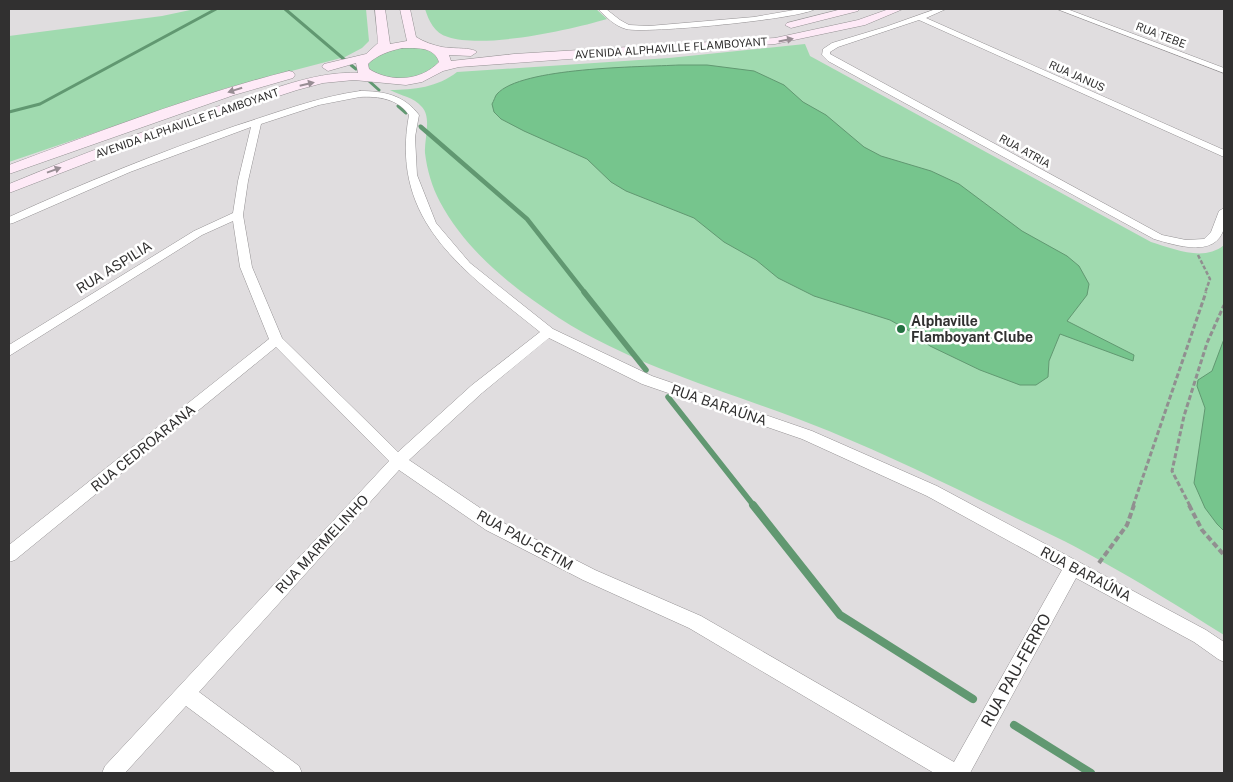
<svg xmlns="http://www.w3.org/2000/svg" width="1233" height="782" font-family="'Public Sans',sans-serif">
  <rect width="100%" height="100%" fill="#e0dddf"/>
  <!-- green -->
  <path fill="#a0daaf" d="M 195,9 L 366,9 L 369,41 L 362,48 L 345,57 L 223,89 L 9,162 L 9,36 L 162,16 Z
    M 425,9 L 596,9 L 607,19 C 570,30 484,49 448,37 C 434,33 429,21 425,9 Z
    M 805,44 L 810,56 L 1151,242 C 1174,249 1204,262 1224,245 L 1224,635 C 1181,608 1138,581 1094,557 C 1068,542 1041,530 1014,517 C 953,487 892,457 829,431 C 739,394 642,371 559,318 C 513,288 466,251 440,202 C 432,187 427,170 425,153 C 424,139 432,118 422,107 C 414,97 401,96 390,90 C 414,90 438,87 457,72 L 669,58 Z
    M 413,47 L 424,49 L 437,55 L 439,60 C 431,81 381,85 368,67 L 369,62 C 383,52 396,48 413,47 Z"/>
  <!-- water -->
  <path fill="#76c58d" stroke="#619871" d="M 679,65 L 707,65 L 754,71 L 784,85 L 803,102 L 826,115 L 864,147 L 881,156 L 931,171 L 959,184 L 1022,231 L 1067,256 L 1079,266 L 1089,284 L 1087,295 L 1067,321 L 1134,355 L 1133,361 L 1060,334 L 1049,361 L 1048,377 L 1036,385 L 1020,385 L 980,370 L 930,346 L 915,334 L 890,320 L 814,296 L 778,278 L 756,260 L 724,242 L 694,218 L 626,191 L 611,182 L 587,159 L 524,131 L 501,119 L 494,112 L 492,104 C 494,101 495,96 497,94 C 521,67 641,67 679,65 Z
    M 1224,339 L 1224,531 L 1217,524 L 1205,508 L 1194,483 L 1205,408 L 1197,386 L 1198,380 L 1212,371 Z"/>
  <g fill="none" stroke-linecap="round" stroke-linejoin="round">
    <!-- stream-far3 -->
    <path stroke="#619871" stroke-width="3" d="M 285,9 L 345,60
      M 351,65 L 356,69
      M 369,81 L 379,90
      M 398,106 L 406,113
      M 9,112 L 40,104 L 216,9
      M 420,126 L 422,128"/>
    <!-- stream-far2 -->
    <path stroke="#619871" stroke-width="4.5" d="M 421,127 L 527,219 L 585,293"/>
    <!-- stream-far1 -->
    <path stroke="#619871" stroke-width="5.5" d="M 584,292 L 646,370
      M 668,397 L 754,506"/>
    <!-- stream -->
    <path stroke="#619871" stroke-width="8" d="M 753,505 L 840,615 L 973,699
      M 1014,725 L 1091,773"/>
    <defs>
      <path id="street" d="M 598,9 L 606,9 L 620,20 L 629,25 L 649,26 L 754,17 L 800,9 L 815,9 C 801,19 645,34 626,29 C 615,26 606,17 598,9 Z
        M 936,9 L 946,9 L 926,18 L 1224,150 L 1224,157 L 919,20 L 838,47 L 830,52 L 830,54 L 1162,235 L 1186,240 L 1204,239 L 1211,232 L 1219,211 L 1224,208 C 1224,214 1225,222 1224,228 C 1216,259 1175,245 1154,239 L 828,61 L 822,55 L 823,49 L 832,43 L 885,27 Z
        M 1057,9 L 1067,9 L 1224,68 L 1224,73 Z
        M 360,91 C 384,91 404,95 419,115 L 415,137 L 417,175 L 436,223 L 470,263 L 553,329 L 652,376 L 812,431 L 937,486 L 1206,630 L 1224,642 L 1224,662 L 1218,659 L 1194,642 L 1076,578 L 970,773 L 934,773 L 689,628 L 583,580 L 486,530 L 399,470 L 199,692 L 299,766 L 302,773 L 276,773 L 186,706 L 125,773 L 102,773 L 105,766 L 389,461 L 276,347 L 15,560 L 9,562 L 9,545 L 269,339 L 240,267 L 233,221 L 202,235 L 9,356 L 9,345 L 194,231 L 233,213 L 238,181 L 251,127 L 130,172 L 13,223 L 9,224 L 9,217 C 83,183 158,153 235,126 C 276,113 317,97 360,91 ZM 360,97 C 379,96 398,99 409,115 C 389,223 466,272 540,332 L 472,385 L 398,452 L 282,338 L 252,267 L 243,215 L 248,181 L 261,124 L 319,105 ZM 549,338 L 642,384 L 802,439 L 927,496 L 1062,570 L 954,762 L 701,616 L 595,570 L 498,520 L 409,460 L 482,393 Z"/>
      <path id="secondary" d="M 375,9 L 385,9 L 390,44 L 407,41 L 400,9 L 410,9 L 416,37 C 424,42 433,45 442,47 C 452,49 472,47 477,52 L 471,56 L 449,55 L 451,61 L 514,54 L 775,38 L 858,20 L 889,9 L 903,9 L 865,25 L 775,44 L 459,67 L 443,71 L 422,82 L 406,85 L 354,80 L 323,83 L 297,90 L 162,134 L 9,193 L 9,184 C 86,152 164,123 244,98 C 280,87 319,71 358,73 L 356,63 L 328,71 L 322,67 L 324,64 L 366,54 L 378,43 ZM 402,48 C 415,48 434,46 439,62 C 421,81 391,83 369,69 L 368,64 C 377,55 389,51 402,48 Z
        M 842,9 L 859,9 L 858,11 L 791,28 L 785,25 L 787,23 Z
        M 289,71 L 293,72 L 295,75 L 293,78 L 234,95 L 9,174 L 9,165 C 101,131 194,95 289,71 Z"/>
    </defs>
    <!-- street casing -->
    <use href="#street" stroke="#949193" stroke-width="1"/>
    <!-- secondary casing -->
    <use href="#secondary" stroke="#949193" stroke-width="1"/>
    <!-- path-far2 -->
    <path stroke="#918f90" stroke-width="2.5" stroke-dasharray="4 2" stroke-linecap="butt" d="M 1198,255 L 1210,279 L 1205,293"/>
    <!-- path-far1 -->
    <path stroke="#918f90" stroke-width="3" stroke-dasharray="5 2.5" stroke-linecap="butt" d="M 1133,506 L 1206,292
      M 1190,506 L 1172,471 L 1184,416 L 1207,343 L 1224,305"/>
    <!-- path -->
    <path stroke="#918f90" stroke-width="4" stroke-dasharray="6 3" stroke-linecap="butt" d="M 1189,505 L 1202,530 L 1224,555
      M 1099,563 L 1127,525 L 1134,505"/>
    <!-- street -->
    <use href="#street" fill="#fff" fill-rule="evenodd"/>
    <!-- secondary -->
    <use href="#secondary" fill="#feeaf7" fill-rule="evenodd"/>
  </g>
  <!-- one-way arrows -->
  <defs><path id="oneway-solid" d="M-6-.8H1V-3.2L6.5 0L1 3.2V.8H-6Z" transform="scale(1.25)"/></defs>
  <g fill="#988d94">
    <use href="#oneway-solid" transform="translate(786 40) rotate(-11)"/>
    <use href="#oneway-solid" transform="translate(307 84) rotate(-13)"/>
    <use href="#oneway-solid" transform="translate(235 90) rotate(163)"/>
    <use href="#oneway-solid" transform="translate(54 170) rotate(-20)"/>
  </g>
  <!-- markers -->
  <circle fill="#247141" stroke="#fff" stroke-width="2" cx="901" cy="329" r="5"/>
  <g text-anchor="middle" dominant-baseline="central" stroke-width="5" stroke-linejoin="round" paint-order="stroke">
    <!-- far-street labels -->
    <g font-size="11" fill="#313030" stroke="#fff">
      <text transform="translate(1161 35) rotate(21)">RUA TEBE</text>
      <text transform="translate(671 48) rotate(-4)">AVENIDA ALPHAVILLE FLAMBOYANT</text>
      <text transform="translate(1077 76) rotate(24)">RUA JANUS</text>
      <text transform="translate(187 123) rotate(-19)">AVENIDA ALPHAVILLE FLAMBOYANT</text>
      <text transform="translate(1025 151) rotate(29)">RUA ATRIA</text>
    </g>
    <!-- street labels -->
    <g font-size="14" fill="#313030" stroke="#fff">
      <text transform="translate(114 267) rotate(-32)">RUA ASPILIA</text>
      <text transform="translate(719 405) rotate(19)">RUA BARAÚNA</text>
      <text transform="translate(143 448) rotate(-39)">RUA CEDROARANA</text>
      <text transform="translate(525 540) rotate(29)">RUA PAU-CETIM</text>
      <text transform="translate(322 544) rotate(-47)">RUA MARMELINHO</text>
      <text transform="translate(1086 574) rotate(28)">RUA BARAÚNA</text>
    </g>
    <!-- poi labels -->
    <g font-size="14" font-weight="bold" fill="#313030" stroke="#fff" text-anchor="start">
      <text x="911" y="321">Alphaville<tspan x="911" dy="16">Flamboyant Clube</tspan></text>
    </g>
    <!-- near-street labels -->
    <g font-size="16" fill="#313030" stroke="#fff">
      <text transform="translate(1016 670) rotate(-61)">RUA PAU-FERRO</text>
    </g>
  </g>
  <!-- border -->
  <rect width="1233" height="782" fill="none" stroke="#313030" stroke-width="20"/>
</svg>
